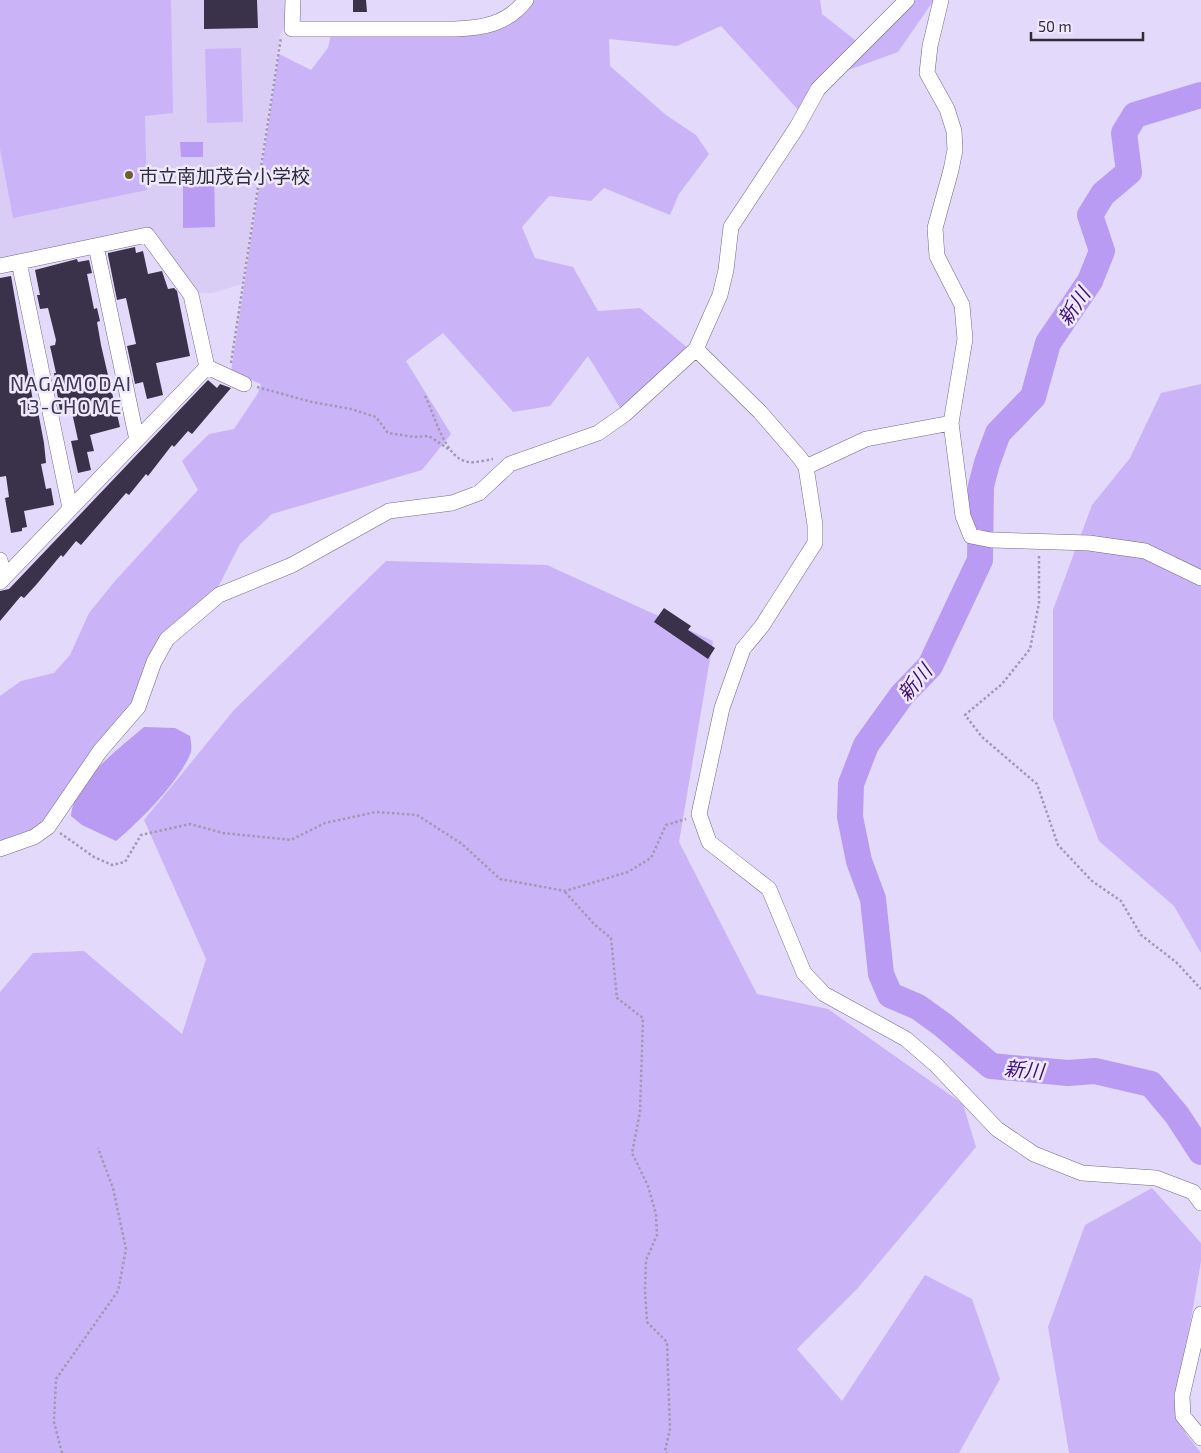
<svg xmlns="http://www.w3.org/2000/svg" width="1201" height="1453" font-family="'Exo 2','Noto Sans JP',sans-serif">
  <rect width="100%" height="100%" fill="#e3d9fb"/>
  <!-- built -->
  <path fill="#d9cdf5" d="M 0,0 L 286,0 L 284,29 L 280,34 L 242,284 L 212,293 L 198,293 L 150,229 L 0,260 Z"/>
  <!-- green -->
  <path fill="#cab4f7" d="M 0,0 L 171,0 L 173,113 L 145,116 L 147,190 L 13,218 L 0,149 Z
    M 534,0 L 820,0 L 822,14 L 860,44 L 801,113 L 721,26 L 677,46 L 609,39 L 610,66 L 666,115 L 696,135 L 709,154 L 679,194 L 670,215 L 604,188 L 591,201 L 549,196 L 522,227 L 535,258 L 573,267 L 598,311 L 640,308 L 689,349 L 622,411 L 588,356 L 550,406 L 513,412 L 443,333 L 406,361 L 451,434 L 422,470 L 272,514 L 240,544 L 213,597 L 183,621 L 138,703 L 44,827 L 0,847 L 0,696 L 21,681 L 54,673 L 70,655 L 89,613 L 115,581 L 198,490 L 182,461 L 209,434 L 234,429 L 258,393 L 261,384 L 231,372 L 279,54 L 311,70 L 328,48 L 331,34 L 476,34 L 532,4 Z
    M 907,0 L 934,0 L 898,52 L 840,73 Z
    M 241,48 L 243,122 L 207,123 L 205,49 Z
    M 1201,384 L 1201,953 L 1174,906 L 1099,841 L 1053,718 L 1053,610 L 1092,505 L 1130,458 L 1161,393 Z
    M 386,561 L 547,565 L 713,641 L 679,842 L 757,994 L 828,1009 L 963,1104 L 976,1147 L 857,1289 L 797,1349 L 842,1401 L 925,1275 L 972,1299 L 1000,1379 L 959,1453 L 0,1453 L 0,992 L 33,953 L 84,951 L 182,1034 L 206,959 L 144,820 L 234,710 Z
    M 1152,1188 L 1201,1243 L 1201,1261 L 1176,1407 L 1186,1434 L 1201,1453 L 1069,1453 L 1048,1327 L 1085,1225 Z"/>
  <!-- water -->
  <path fill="#b99bf3" d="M 180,142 L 203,142 L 203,157 L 181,157 Z
    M 214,173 L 215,227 L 183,228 L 183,174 Z
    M 144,727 L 175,728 L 190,736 C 191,741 192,747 191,752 C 180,781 140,821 116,841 L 82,825 L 71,816 C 74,781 120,748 144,727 Z"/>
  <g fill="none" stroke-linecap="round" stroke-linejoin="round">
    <!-- river -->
    <path stroke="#b99bf3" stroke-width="26" d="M 1201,95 L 1135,115 L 1124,133 L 1129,172 L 1103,194 L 1090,215 L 1102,251 L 1090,281 L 1048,343 L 1033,397 L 998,433 L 987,463 L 981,486 L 980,560 L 930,666 L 902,695 L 866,745 L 851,784 L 850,817 L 859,861 L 873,899 L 881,974 L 890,995 L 918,1007 L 943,1025 L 991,1066 L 1068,1073 L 1095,1071 L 1151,1084 L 1177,1115 L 1201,1152"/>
  </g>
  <!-- building -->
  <path fill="#3a314b" d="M 204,0 L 257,0 L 258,28 L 204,29 Z
    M 353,0 L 366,0 L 367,12 L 353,12 Z
    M 135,247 L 136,253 L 143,251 L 148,274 L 162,271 L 168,289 L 174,288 L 177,291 L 190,356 L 156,363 L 163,395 L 147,399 L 143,382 L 135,384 L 127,346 L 136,344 L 126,298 L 117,300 L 108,255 L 108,253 Z
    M 77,259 L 78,262 L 89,260 L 92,273 L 87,274 L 94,309 L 97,308 L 100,321 L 97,322 L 101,345 L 120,427 L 90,435 L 94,451 L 87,452 L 91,470 L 78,473 L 71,441 L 78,440 L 71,408 L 60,411 L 54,373 L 56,373 L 50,346 L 55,345 L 56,340 L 48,308 L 40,309 L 37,295 L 40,295 L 35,270 Z
    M 11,276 L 33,401 L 36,401 L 44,443 L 46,463 L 41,464 L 46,489 L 51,488 L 54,505 L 24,511 L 27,527 L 22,528 L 22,531 L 11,533 L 5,498 L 9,497 L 6,476 L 0,477 L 0,278 Z
    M 208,380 L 217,388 L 220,384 L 231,388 L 192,434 L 188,431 L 174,447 L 172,445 L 148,476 L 146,474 L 129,495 L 126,493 L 81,545 L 76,541 L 63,557 L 61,555 L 36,585 L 24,598 L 21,596 L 0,621 L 0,591 L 9,589 Z
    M 664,608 L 691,626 L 688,630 L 715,648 L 708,659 L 654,622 Z"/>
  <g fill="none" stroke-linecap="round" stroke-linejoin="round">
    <defs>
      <path id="minor" d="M 293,0 L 292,29 L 455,29 C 484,28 507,24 526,0
        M 941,0 L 930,46 L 927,73 L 947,109 L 954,131 L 955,150 L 951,170 L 935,228 L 937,256 L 962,305 L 965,339 L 951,423 L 963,516 L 971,536 L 991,540 L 1089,543 L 1145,551 L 1201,578
        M 96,246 L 137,440
        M 19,262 L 70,508
        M 0,266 L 147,235 L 191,295 L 207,367 L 0,582
        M 696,349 L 760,412 L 800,458 L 806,467 L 815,525 L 815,543 L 762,626 L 743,649 L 722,708 L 699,814 L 709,842 L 769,889 L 804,973 L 824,994 L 906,1039 L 936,1065 L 997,1129 L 1034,1154 L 1082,1173 L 1156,1178 L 1193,1192 L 1201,1203
        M 207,367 L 244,384
        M 806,467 L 866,439 L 951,423
        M 0,560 L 4,578
        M 0,849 L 34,837 L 48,827 L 100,751 L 138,707 L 154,662 L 167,639 L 219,595 L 292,565 L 389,511 L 452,503 L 479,493 L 510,464 L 598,433 L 625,414 L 696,349 L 720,295 L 726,270 L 731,227 L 797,127 L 818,89 L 907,0
        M 1201,1314 L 1182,1396 L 1183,1416 L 1201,1438"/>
    </defs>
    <!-- minor casing -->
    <use href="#minor" stroke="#726986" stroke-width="16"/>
    <!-- path -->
    <path stroke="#a199b3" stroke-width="2.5" stroke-dasharray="2.5 2.5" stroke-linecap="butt" d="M 231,363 L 281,37
      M 257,387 L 312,402 L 351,409 L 376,417 L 388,433 L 414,437 L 429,436 L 450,450
      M 425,396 C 435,415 445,460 469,462 C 476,463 486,460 493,459
      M 1039,556 L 1039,603 L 1030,649 L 1002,684 L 965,715 L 982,737 L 1037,784 L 1058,845 L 1092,881 L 1121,901 L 1141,935 L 1176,962 L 1201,989
      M 60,833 L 94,857 L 112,865 L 125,862 L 141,835 L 190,824 L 223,833 L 291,840 L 325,823 L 376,812 L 417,815 L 462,844 L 500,879 L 565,891 L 628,872 L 651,858 L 666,825 L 686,819
      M 565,892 L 595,925 L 611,938 L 617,998 L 643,1018 L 640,1112 L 632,1153 L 648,1186 L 656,1214 L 657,1235 L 646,1260 L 645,1291 L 647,1322 L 667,1342 L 670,1429 L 665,1451 L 667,1453
      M 62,1453 L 54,1422 L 56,1379 L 118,1291 L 126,1249 L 113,1188 L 98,1148"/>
    <!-- minor -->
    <use href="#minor" stroke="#fff" stroke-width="15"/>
  </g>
  <!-- markers -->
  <circle fill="#715e2d" stroke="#efe9fd" stroke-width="2" cx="129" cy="175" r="5"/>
  <g text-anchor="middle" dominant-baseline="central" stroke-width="5" stroke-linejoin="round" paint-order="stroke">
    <!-- poi labels -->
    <g font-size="19" fill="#302c39" stroke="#efe9fd" text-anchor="start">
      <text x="139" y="175">市立南加茂台小学校</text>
    </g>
    <!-- water labels -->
    <g font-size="20" font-style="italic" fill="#420e76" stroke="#efe9fd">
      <text transform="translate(1073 306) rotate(-56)">新川</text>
      <text transform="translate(914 682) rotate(-50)">新川</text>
      <text transform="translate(1024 1069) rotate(5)">新川</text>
    </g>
    <!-- neighbourhood labels -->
    <g font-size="20" letter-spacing="1" fill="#403752" stroke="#efe9fd">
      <text x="71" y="383">NAGAMODAI<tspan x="71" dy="23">13-CHOME</tspan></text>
    </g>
  </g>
  <!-- scale -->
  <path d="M1031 32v8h112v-8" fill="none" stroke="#302c39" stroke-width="2.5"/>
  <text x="1038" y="32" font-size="15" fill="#302c39" stroke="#efe9fd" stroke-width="4" paint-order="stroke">50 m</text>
</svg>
